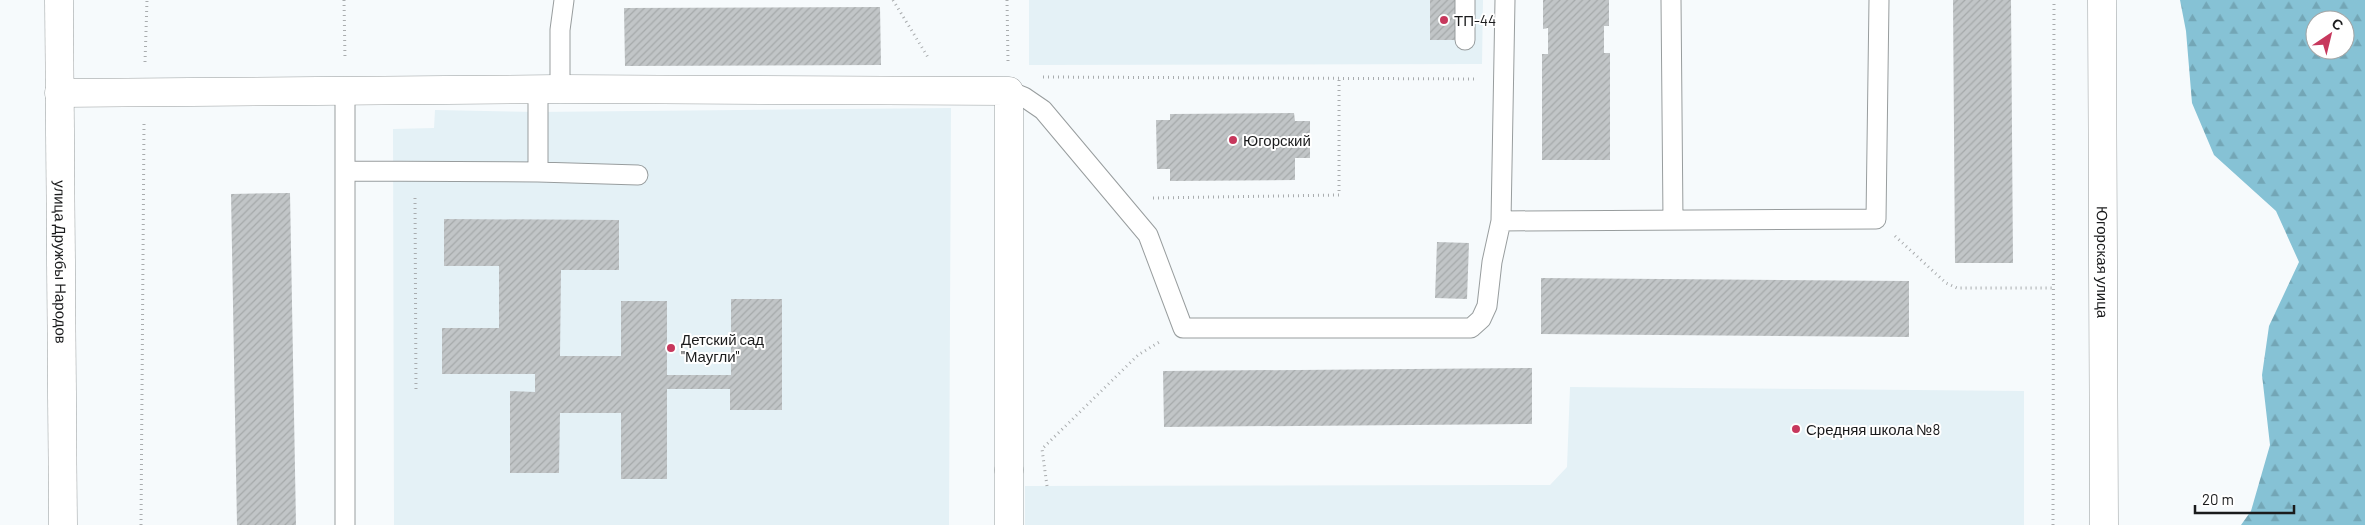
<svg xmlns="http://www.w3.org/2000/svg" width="2365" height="525" font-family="Barlow,sans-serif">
  <defs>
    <pattern id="forest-firs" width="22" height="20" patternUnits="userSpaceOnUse" patternTransform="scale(1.25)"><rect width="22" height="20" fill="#86c2d5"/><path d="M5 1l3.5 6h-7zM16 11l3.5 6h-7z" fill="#73a6b6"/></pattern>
    <pattern id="building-hatch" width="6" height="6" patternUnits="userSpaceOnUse" patternTransform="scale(1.25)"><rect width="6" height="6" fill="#c1c5c7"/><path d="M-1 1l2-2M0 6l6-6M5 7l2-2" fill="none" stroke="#a5a9aa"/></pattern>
  </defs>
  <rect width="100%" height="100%" fill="#f6fafc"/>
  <!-- built -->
  <path fill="#e4f1f6" d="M 1029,0 L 1483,0 L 1482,64 L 1029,65 Z
    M 951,108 L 949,525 L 394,525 L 393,129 L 434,128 L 435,110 L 537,112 Z
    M 1570,387 L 2024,391 L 2024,525 L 1025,525 L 1025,486 L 1550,485 L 1567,467 Z"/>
  <!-- forest -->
  <path fill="url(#forest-firs)" fill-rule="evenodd" d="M 2180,0 L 2365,0 L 2365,525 L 2241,525 L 2251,511 L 2270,445 L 2262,375 L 2269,326 L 2299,262 L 2276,211 L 2214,155 L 2192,103 L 2186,31 ZM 2315,20 L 2345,20 L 2345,50 L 2315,50 Z"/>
  <!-- building -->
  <path fill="url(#building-hatch)" d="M 1430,0 L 1458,0 L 1458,40 L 1430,40 Z
    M 1543,0 L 1609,0 L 1609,26 L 1604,26 L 1604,53 L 1610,53 L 1610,160 L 1542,160 L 1542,54 L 1548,54 L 1548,28 L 1543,29 Z
    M 1953,0 L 2011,0 L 2013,263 L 1955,263 Z
    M 880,7 L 881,65 L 625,66 L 624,8 Z
    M 1294,113 L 1295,121 L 1310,121 L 1310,158 L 1295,158 L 1295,180 L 1170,181 L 1170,169 L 1157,169 L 1156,120 L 1170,120 L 1170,114 Z
    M 290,193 L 296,525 L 237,525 L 231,194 Z
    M 444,219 L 619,220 L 619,270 L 561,270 L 560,356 L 621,356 L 621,301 L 667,301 L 667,375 L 731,375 L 731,299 L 782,299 L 782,410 L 730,410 L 730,389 L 667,389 L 667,479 L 621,479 L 621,413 L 560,413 L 559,473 L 510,473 L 510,391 L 535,392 L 535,374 L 442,374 L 442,328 L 499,328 L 499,266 L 444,266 Z
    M 1437,242 L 1469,243 L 1467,299 L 1435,298 Z
    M 1541,278 L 1909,281 L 1909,337 L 1541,334 Z
    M 1532,368 L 1532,424 L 1164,427 L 1163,371 Z"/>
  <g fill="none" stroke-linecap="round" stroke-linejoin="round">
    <defs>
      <path id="service" d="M 1465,0 L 1465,40
        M 1671,0 L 1673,220
        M 560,89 L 560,30 L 564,0
        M 1009,91 L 1024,97 L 1043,110 L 1148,235 L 1183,328 L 1471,328 L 1481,319 L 1487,306 L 1492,262 L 1501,221 L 1505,0
        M 346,171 L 538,172 L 638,175
        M 538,172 L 538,90
        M 1501,221 L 1876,219 L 1879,0
        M 345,525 L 345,92"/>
      <path id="pedestrian" d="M 1009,525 L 1009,470"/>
      <path id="minor" d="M 59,93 L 560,89 L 1009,91 L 1009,470"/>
      <g id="tertiary">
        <path id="s1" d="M 2102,0 L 2104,525"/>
      </g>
      <g id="secondary">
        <path id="s2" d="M 59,0 L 63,525"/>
      </g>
    </defs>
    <!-- service casing -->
    <use href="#service" stroke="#989d9e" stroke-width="21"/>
    <!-- pedestrian casing -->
    <use href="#pedestrian" stroke="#989d9e" stroke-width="29"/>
    <!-- minor casing -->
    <use href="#minor" stroke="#989d9e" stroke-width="29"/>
    <!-- tertiary casing -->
    <use href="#tertiary" stroke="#989d9e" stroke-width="29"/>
    <!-- secondary casing -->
    <use href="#secondary" stroke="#989d9e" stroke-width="29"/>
    <!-- path -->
    <path stroke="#a9acae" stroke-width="3" stroke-dasharray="1 4" stroke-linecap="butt" d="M 344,0 L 345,59
      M 893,0 L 929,59
      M 1007,0 L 1008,61
      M 145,62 L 147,0
      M 1043,77 L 1477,79
      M 415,198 L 416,392
      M 1153,198 L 1339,195 L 1339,78
      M 1895,236 L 1946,283 L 1957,288 L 2052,288
      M 1047,486 L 1042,449 L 1138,355 L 1161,341
      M 141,525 L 144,123
      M 2053,525 L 2054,0"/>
    <!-- service -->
    <use href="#service" stroke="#fff" stroke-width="19"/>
    <!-- pedestrian -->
    <use href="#pedestrian" stroke="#fff" stroke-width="28"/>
    <!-- minor -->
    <use href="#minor" stroke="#fff" stroke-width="28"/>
    <!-- tertiary -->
    <use href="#tertiary" stroke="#fff" stroke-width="28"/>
    <!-- secondary -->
    <use href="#secondary" stroke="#fff" stroke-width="28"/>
  </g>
  <!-- markers -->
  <g fill="#c7385d" stroke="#fff" stroke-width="2">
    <circle cx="1444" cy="20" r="5"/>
    <circle cx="1233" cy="140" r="5"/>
    <circle cx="671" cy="348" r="5"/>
    <circle cx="1796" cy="429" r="5"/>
  </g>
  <g text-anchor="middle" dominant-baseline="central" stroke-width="4" stroke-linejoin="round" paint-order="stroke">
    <!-- poi labels -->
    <g font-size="15" fill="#1a1b1c" stroke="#fff" text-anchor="start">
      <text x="1454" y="20">ТП-44</text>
      <text x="1243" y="140">Югорский</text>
      <text x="681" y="339">Детский сад<tspan x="681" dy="17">"Маугли"</tspan></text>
      <text x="1806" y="429">Средняя школа №8</text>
    </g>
    <!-- street labels -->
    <g font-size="15" fill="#1a1b1c" stroke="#fff">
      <text stroke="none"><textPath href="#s1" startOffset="262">Югорская улица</textPath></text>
      <text stroke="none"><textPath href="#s2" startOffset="262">улица Дружбы Народов</textPath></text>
    </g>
  </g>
  <!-- north arrow -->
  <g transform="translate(2330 35) rotate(35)"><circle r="24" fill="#ffffff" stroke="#a3a4a4"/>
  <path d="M0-4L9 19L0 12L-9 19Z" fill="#c7385d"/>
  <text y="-8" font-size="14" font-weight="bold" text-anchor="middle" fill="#1a1b1c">С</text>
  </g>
  <!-- scale -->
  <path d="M2195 505v8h99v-8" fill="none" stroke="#1a1b1c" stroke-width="2.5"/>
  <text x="2202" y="505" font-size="15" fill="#1a1b1c" stroke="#ffffff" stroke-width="4" paint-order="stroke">20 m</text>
</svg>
